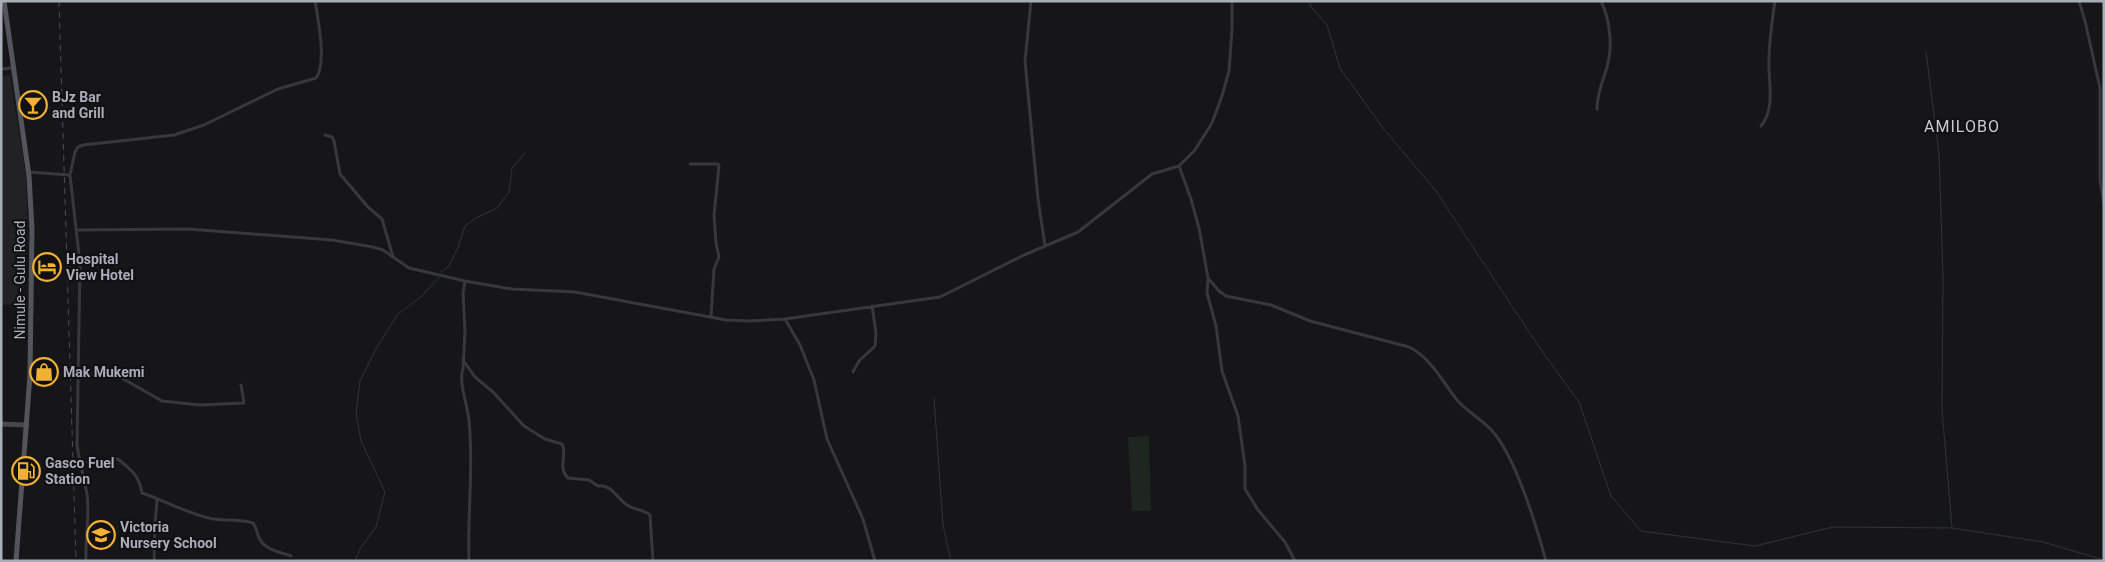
<svg xmlns="http://www.w3.org/2000/svg" width="2105" height="562" font-family="Roboto,sans-serif">
  <rect width="100%" height="100%" fill="#161618"/>
  <!-- built -->
  <path fill="#222225" d="M 10,75 L 26,176 L 28,237 L 22,304 L 1,305 L 1,76 Z"/>
  <!-- green -->
  <path fill="#1e261f" d="M 1149,436 L 1151,511 L 1132,511 L 1128,437 Z"/>
  <g fill="none" stroke-linecap="round" stroke-linejoin="round">
    <!-- stream -->
    <path stroke="#2c353c" stroke-width="1" d="M 1309,1 L 1311,7 L 1327,25 L 1340,68 L 1382,127 L 1436,191 L 1537,344 L 1579,402 L 1611,496 L 1641,531 L 1755,546 L 1833,527 L 1952,528 L 2043,542 L 2104,560
      M 1926,52 L 1939,153 L 1943,276 L 1942,410 L 1952,527
      M 441,272 L 448,267 L 458,248 L 465,226 L 476,218 L 497,208 L 509,192 L 512,168 L 525,153
      M 934,398 L 943,525 L 951,561
      M 355,561 L 360,549 L 376,527 L 385,492 L 361,441 L 356,413 L 360,381 L 376,349 L 397,315 L 423,295 L 439,277"/>
    <!-- street -->
    <path stroke="#37383d" stroke-width="3" d="M 1031,1 L 1025,61 L 1038,199 L 1045,246
      M 2079,1 L 2085,21 L 2100,88 L 2100,180 L 2104,204
      M 1,69 L 12,68
      M 1597,109 C 1597,93 1603,81 1607,67 C 1613,46 1610,20 1601,1
      M 1761,126 C 1776,107 1768,82 1769,61 C 1769,41 1772,21 1775,1
      M 325,135 L 332,137 L 334,141 L 340,174 L 368,207 L 382,219 L 393,257
      M 690,164 L 718,164 L 719,166 L 714,215 L 716,243 L 719,257 L 714,269 L 711,316
      M 1179,166 L 1191,199 L 1199,228 L 1208,278 L 1219,291 L 1226,296 L 1271,305 L 1310,321 L 1409,347 C 1431,358 1442,381 1457,400 C 1468,413 1484,420 1494,433 C 1517,461 1536,525 1546,561
      M 28,172 L 70,175
      M 77,230 L 188,229 L 332,240 L 373,247 L 383,250 L 409,268 L 465,281 L 512,289 L 575,292 L 726,320 L 748,321 L 785,319 L 940,297 L 1022,256 L 1078,232 L 1152,174 L 1179,166 L 1195,150 L 1212,123 L 1222,96 L 1229,71 L 1232,29 L 1232,1
      M 1208,279 L 1207,293 L 1216,326 L 1222,371 L 1238,416 L 1245,466 L 1245,489 L 1258,510 L 1285,542 L 1295,561
      M 465,281 L 463,293 L 465,331 L 463,369 C 458,380 468,407 469,421 C 474,468 467,514 469,561
      M 785,319 L 800,345 L 814,380 L 827,439 L 863,519 L 875,561
      M 463,360 L 475,377 L 493,392 L 524,426 L 545,439 L 562,444 C 568,456 557,467 568,478 L 589,480 L 598,486 C 611,484 617,498 627,505 C 634,510 643,509 650,515 L 653,561
      M 853,372 L 859,361 L 875,346 L 876,333 L 872,306
      M 79,374 L 120,377 L 162,401 L 200,405 L 244,403 L 241,385
      M 80,463 L 118,459 C 132,471 139,475 142,493 C 166,501 188,514 213,519 C 227,521 239,519 253,523 C 256,527 257,532 259,538 C 265,550 280,552 291,556
      M 86,561 C 85,539 90,516 87,494 C 84,477 79,461 77,444 L 80,264 L 70,175 L 75,152 L 78,147 L 83,145 L 174,135 L 204,125 L 278,89 L 316,78 C 327,64 318,19 315,1
      M 154,561 L 155,524 L 157,500"/>
    <!-- secondary -->
    <path stroke="#45474d" stroke-width="5" d="M 1,424 L 27,425"/>
    <!-- primary -->
    <path stroke="#53555c" stroke-width="5" d="M 4,1 L 29,176 L 32,229 L 30,375 L 16,561"/>
    <!-- rail -->
    <path stroke="#4a4c52" stroke-width="1" stroke-dasharray="6 5" stroke-linecap="butt" d="M 59,1 L 76,561"/>
  </g>
  <!-- icons -->
  <defs>
    <symbol id="bar-ring" viewBox="-11 -11 22 22"><circle r="9.5" fill="#111113" stroke="#f2b134" stroke-width="1.5"/><path d="M-6-5H6L.8 .8V4.5H3.5V6h-7V4.5H-.8V.8Z" fill="#f2b134"/></symbol>
    <symbol id="hotel-ring" viewBox="-11 -11 22 22"><circle r="9.5" fill="#111113" stroke="#f2b134" stroke-width="1.5"/><path d="M-6-4.5h1.5V1H6V5H4.5V3h-9V5H-6ZM-4 0a1.8 1.8 0 1 1 3.6 0ZM.5 0V-2.5h3Q6-2.5 6 0Z" fill="#f2b134"/></symbol>
    <symbol id="shop-ring" viewBox="-11 -11 22 22"><circle r="9.5" fill="#111113" stroke="#f2b134" stroke-width="1.5"/><path d="M-5-2.5h2.3a2.7 3.5 0 0 1 5.4 0H5L5.5 6h-11ZM-1.5-2.5h3a1.5 2.3 0 0 0-3 0Z" fill="#f2b134"/></symbol>
    <symbol id="fuel-ring" viewBox="-11 -11 22 22"><circle r="9.5" fill="#111113" stroke="#f2b134" stroke-width="1.5"/><path d="M-5.5-6h7V0h2V4h1.3V-2.5L3-4.5l.8-.8L6-3V5H2.5V1h-1V6h-7ZM-4.2-4.7v3.2H.2V-4.7Z" fill="#f2b134"/></symbol>
    <symbol id="school-ring" viewBox="-11 -11 22 22"><circle r="9.5" fill="#111113" stroke="#f2b134" stroke-width="1.5"/><path d="M0-5L7-2L0 1L-7-2ZM-4 1L0 2.5L4 1V4Q0 6-4 4Z" fill="#f2b134"/></symbol>
  </defs>
  <g fill-rule="evenodd">
    <use href="#bar-ring" x="17" y="89" width="32" height="32"/>
    <use href="#hotel-ring" x="31" y="251" width="32" height="32"/>
    <use href="#shop-ring" x="28" y="356" width="32" height="32"/>
    <use href="#fuel-ring" x="10" y="455" width="32" height="32"/>
    <use href="#school-ring" x="85" y="519" width="32" height="32"/>
  </g>
  <g text-anchor="middle" dominant-baseline="central" stroke-width="4.5" stroke-linejoin="round" paint-order="stroke">
    <!-- poi labels -->
    <g font-size="14" font-weight="bold" fill="#a8adb8" stroke="#111113" text-anchor="start">
      <text x="52" y="97">BJz Bar<tspan x="52" dy="16">and Grill</tspan></text>
      <text x="66" y="259">Hospital<tspan x="66" dy="16">View Hotel</tspan></text>
      <text x="63" y="372">Mak Mukemi</text>
      <text x="45" y="463">Gasco Fuel<tspan x="45" dy="16">Station</tspan></text>
      <text x="120" y="527">Victoria<tspan x="120" dy="16">Nursery School</tspan></text>
    </g>
    <!-- street labels -->
    <g font-size="14" fill="#a8adb8" stroke="#111113">
      <text transform="translate(20 280) rotate(-90)">Nimule - Gulu Road</text>
    </g>
    <!-- quarter labels -->
    <g font-size="16" letter-spacing="1" fill="#c9ccd4" stroke="#111113">
      <text x="1962" y="126">AMILOBO</text>
    </g>
  </g>
  <!-- border -->
  <rect width="2105" height="562" fill="none" stroke="#a8adb8" stroke-width="5"/>
</svg>
